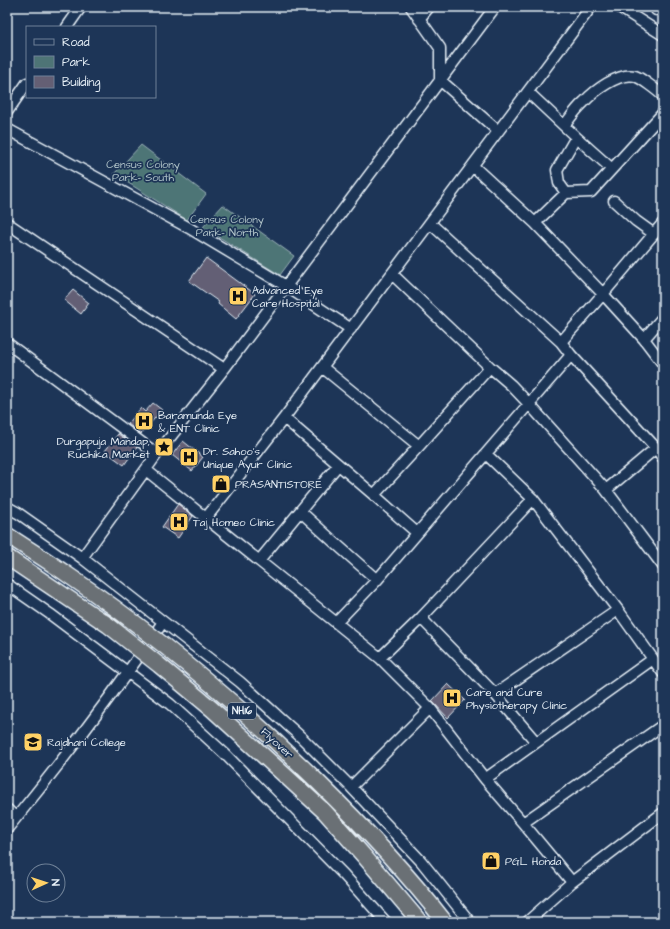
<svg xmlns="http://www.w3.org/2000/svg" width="670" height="929" font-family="'Architects Daughter',sans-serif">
  <rect width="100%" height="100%" fill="#1d3557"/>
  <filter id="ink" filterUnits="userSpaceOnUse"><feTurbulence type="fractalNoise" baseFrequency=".025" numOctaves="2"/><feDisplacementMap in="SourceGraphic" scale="8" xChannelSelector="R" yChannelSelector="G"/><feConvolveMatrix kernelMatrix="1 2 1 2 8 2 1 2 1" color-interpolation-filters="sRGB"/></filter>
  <g filter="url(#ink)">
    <!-- green -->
    <path fill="#4e7476" stroke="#9bb2b7" d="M 141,145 L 206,194 L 187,220 L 114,174 Z
      M 223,205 L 294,256 L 280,275 L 203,227 Z"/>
    <!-- building -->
    <path fill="#645f74" stroke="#e8f1f8" d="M 206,258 L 255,294 L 236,319 L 218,304 L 219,302 L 189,281 Z
      M 73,290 L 89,303 L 81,314 L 64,300 Z
      M 153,403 L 162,410 L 141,434 L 128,424 L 141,408 L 145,412 Z
      M 118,434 L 137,447 L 124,465 L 105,451 Z
      M 183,441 L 203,457 L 192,471 L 172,455 Z
      M 178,504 L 193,516 L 178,538 L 162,527 Z
      M 448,684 L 465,700 L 448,718 L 432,701 Z"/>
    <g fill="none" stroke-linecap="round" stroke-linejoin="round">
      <defs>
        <path id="minor" d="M 411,7 L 440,48 L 440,80 L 498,131
          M 619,7 L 663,35
          M 656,7 L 656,10
          M 419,19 L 429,7
          M 67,27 L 81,7
          M 528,92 L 576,137 L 557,170 L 559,183 L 566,193
          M 7,112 L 27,83
          M 564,126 C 570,118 576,109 584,102 C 594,91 619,72 635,76 C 641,78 658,91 663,96
          M 7,129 L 189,228 L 286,286 L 351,329
          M 576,137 L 612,169
          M 473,166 L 535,223 L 603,294 L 644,339 L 663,364
          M 614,201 L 636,221 L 654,234
          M 7,223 L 224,369
          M 430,223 L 561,342 L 571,355 L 656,448 L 663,458
          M 535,223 L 566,193 L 591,192 L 663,113
          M 644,339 L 663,317
          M 561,342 L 603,294 L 663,223
          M 7,343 L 157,454
          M 322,367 L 419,446
          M 490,367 L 511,385 L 529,404 L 606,490 L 663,566
          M 284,418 L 374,495 L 417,533
          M 486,454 L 533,499 L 618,610
          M 146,470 L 380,658 L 430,708 L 485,779 L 523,823 L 572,882
          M 606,490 L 656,448
          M 374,495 L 419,446 L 490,367 L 392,274
          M 7,507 L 18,513 L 82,558 L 240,682 L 302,738 L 351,787 L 421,861 L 470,922
          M 300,511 L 334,542 L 377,580
          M 206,518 L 284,418 L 591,7
          M 82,558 L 157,454 L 224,369 L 495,7
          M 259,561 L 338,465
          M 7,584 L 50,614 L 170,704 L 225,754 L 344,875 L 386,922
          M 421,618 L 495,694 L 618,610 L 663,673
          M 336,623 L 377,580 L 571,355
          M 380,658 L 421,618 L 533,499
          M 495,694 L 536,742
          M 485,779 L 653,659
          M 351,787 L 430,708
          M 7,809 L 16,818
          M 523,823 L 663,725
          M 7,829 C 62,762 114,693 163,622
          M 527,922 L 572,882 L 663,813"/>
      </defs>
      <!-- minor casing -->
      <use href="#minor" stroke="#e8f1f8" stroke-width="13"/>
      <!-- minor -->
      <use href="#minor" stroke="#1d3557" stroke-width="10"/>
      <defs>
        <path id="highway-bridge" d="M 7,535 C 27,548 48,561 68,575 C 157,635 240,706 317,781 C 362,825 406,872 445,922
          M 7,557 L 108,625 L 159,665 L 212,709 L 267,759 L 325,812 L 364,856 L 420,922"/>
      </defs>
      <!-- highway-bridge casing -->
      <use href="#highway-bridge" stroke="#e8f1f8" stroke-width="18" stroke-linecap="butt"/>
      <!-- highway-bridge -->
      <use href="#highway-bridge" stroke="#6a7074" stroke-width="15"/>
    </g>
  </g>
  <!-- icons -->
  <defs>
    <symbol id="hospital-square" viewBox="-11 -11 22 22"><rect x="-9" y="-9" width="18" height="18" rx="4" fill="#ffd166" stroke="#1d3557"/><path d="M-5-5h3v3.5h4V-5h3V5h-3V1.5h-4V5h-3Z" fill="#111"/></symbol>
    <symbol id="sight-square" viewBox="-11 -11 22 22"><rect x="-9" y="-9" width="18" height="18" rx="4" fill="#ffd166" stroke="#1d3557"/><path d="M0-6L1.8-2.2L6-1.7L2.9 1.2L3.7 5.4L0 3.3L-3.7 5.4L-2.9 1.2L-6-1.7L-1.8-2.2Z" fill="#111"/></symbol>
    <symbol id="shop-square" viewBox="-11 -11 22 22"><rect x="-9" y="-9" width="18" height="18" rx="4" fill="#ffd166" stroke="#1d3557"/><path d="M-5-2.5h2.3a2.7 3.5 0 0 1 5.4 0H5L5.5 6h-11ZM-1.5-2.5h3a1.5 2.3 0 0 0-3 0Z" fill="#111"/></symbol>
    <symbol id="university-square" viewBox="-11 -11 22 22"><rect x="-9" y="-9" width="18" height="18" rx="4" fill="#ffd166" stroke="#1d3557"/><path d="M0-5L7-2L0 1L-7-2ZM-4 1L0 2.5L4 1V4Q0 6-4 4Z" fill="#111"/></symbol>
  </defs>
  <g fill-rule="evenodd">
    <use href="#hospital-square" x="227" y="285" width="22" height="22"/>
    <use href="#hospital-square" x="133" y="410" width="22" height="22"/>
    <use href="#sight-square" x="153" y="436" width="22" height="22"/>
    <use href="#hospital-square" x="178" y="446" width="22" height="22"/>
    <use href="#shop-square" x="210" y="473" width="22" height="22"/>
    <use href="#hospital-square" x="168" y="511" width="22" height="22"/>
    <use href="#hospital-square" x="441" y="687" width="22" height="22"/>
    <use href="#university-square" x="22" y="731" width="22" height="22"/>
    <use href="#shop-square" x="480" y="850" width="22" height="22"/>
  </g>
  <g text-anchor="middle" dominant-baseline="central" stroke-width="3.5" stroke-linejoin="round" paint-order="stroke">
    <!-- shield labels -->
    <rect fill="#1d3557" stroke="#abb9c8" stroke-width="1" x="228" y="703" width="28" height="16" rx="3"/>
    <g font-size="10" font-weight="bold" fill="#e8f1f8">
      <text x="242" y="711">NH16</text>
    </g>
    <!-- park labels -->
    <g font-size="11" fill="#b2c5ca" stroke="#1d3557">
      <text x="143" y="164">Census Colony<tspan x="143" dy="13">Park- South</tspan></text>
      <text x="227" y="219">Census Colony<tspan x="227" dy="13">Park- North</tspan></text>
    </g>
    <!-- poi labels -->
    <g font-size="11" fill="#e8f1f8" stroke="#1d3557" text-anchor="start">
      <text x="252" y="290">Advanced Eye<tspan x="252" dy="13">Care Hospital</tspan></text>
      <text x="158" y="415">Baramunda Eye<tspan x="158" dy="13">&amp; ENT Clinic</tspan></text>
      <text x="150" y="441" text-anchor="end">Durgapuja Mandap,<tspan x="150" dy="13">Ruchika Market</tspan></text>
      <text x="203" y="451">Dr. Sahoo's<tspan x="203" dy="13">Unique Ayur Clinic</tspan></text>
      <text x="235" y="484">PRASANTISTORE</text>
      <text x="193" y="522">Taj Homeo Clinic</text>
      <text x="466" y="692">Care and Cure<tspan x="466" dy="13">Physiotherapy Clinic</tspan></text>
      <text x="47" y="742">Rajdhani College</text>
      <text x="505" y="861">PGL Honda</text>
    </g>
    <!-- street labels -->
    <g font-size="11" fill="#e8f1f8" stroke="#1d3557">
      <text transform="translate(277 743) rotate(43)">Flyover</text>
    </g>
  </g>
  <!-- margin -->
  <rect width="670" height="929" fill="none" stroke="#1d3557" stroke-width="24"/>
  <rect x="12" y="12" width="646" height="905" fill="none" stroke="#e8f1f8" stroke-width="1.5" filter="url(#ink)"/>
  <!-- legend -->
  <rect x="26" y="26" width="130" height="72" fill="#1d3557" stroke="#6e8097"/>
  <rect x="34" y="39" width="20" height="6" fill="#1d3557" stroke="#6e8097"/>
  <text x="62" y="46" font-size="12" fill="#e8f1f8">Road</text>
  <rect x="34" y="56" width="20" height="12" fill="#4e7476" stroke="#6e8097"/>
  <text x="62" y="66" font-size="12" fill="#e8f1f8">Park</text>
  <rect x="34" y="76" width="20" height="12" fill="#645f74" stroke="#6e8097"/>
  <text x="62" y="86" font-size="12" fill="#e8f1f8">Building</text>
  <!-- north arrow -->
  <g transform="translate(46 883) rotate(87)"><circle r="19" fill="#1d3557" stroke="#6e8097"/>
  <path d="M0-3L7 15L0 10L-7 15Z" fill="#ffd166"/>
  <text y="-6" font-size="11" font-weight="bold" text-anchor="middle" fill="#e8f1f8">N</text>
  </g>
</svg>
